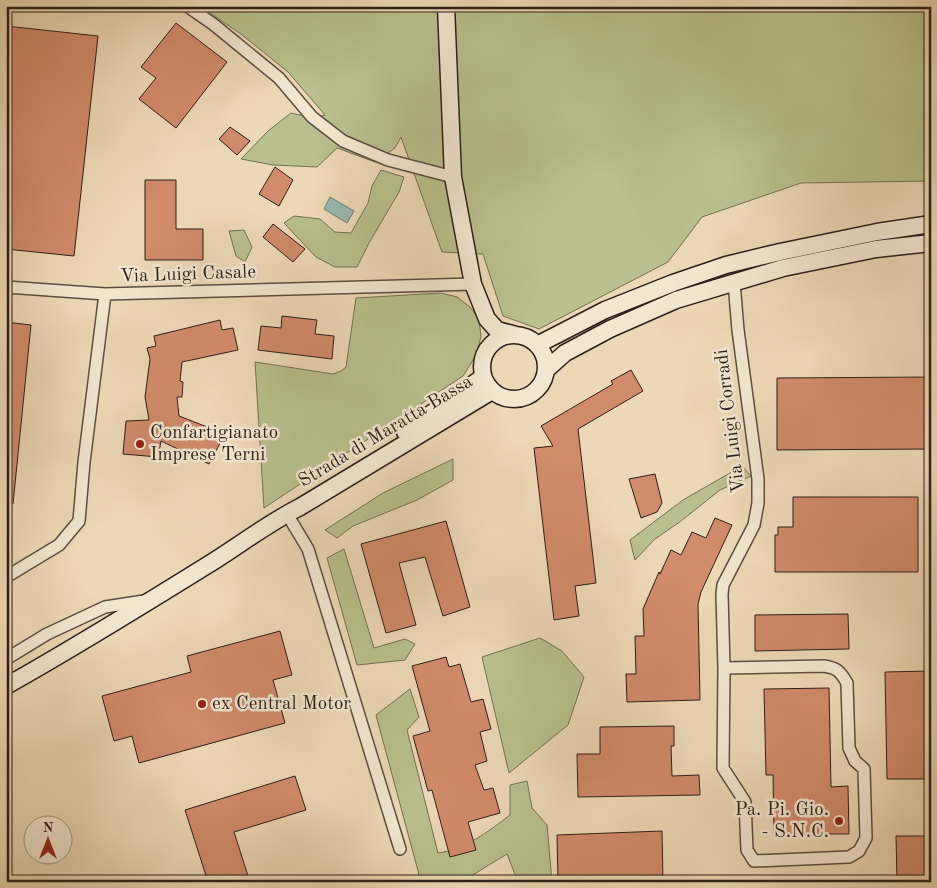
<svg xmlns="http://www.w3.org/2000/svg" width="937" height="888" font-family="'Old Standard TT',serif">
  <rect width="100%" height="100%" fill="#edd8b5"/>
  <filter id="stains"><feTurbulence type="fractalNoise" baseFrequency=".004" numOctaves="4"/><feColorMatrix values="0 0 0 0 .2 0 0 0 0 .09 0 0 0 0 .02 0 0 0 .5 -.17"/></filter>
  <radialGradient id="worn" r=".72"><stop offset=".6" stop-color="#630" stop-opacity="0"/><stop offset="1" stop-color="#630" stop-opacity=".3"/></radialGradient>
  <!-- green -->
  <path fill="#b9bf8d" stroke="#726f54" d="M 200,6 L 931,6 L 931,181 L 801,183 L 702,217 L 668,262 L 539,329 L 503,316 L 483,254 L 442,252 L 401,137 L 395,148 L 375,162 L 337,148 L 317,167 L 273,165 L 241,159 L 268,131 L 291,113 L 313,118 L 325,115 L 288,72 L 241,34 Z
    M 381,170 L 404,177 L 399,192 L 369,243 L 357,267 L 335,267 L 316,257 L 284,223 L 294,216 L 320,219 L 335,232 L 351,233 L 368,203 L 372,186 Z
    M 244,230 L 252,247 L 245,262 L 236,256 L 229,231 Z
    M 441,293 L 457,297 L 470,307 L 479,319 L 481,337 L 475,357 L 463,376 L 264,508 L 255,362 L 333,374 L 341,371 L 346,367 L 356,298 Z
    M 453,459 L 453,480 L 417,500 L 353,526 L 337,538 L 325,530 L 383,493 Z
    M 742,466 L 751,476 L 720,490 L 681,521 L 655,539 L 635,560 L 630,540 L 683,500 Z
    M 344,549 L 374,648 L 405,639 L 415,644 L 405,660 L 357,665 L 327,558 Z
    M 540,638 L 562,651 L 584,677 L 568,725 L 509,773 L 482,657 Z
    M 410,689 L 419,717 L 407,730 L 438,853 C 465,849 488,832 510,815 L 510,785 L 527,781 L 532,808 L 547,825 L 552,882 L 518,882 L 507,854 L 471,876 L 437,882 L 421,882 L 376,715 Z"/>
  <!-- water -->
  <path fill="#99b9b0" stroke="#6d7b74" d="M 330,197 L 354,211 L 347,223 L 324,209 Z"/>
  <!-- building -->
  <path fill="#d08a6c" stroke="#2b1f1a" d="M 176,23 L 227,62 L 176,128 L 139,99 L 156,78 L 141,67 Z
    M 6,26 L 98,36 L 74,256 L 6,249 Z
    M 230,127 L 250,141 L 237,155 L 219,139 Z
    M 275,167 L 293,180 L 279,206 L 259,194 Z
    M 145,180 L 176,180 L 176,229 L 203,229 L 203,260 L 145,260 Z
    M 273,224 L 305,249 L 293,262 L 263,237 Z
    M 282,316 L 317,320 L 315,334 L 334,336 L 332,359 L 258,350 L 261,326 L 281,328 Z
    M 220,320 L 222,330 L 233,328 L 238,350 L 182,362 L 180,381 L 183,382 L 182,397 L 177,397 L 179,416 L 225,434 L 209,464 L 161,441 L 158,457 L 123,454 L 126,421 L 149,420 L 145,397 L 150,359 L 147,348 L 156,346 L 154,336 Z
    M 6,322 L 31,325 L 13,504 L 6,504 Z
    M 631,370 L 643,391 L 578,429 L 596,583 L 575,586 L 579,616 L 554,620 L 534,448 L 553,446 L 541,426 L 613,384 L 611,381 Z
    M 931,377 L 931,449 L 777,450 L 777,378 Z
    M 655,474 L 662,503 L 657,512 L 641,518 L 629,479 Z
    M 793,497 L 918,497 L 918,572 L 775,572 L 775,535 L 778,535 L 778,527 L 793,527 Z
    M 715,518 L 732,525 L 701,592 L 698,604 L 700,700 L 627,702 L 626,674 L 636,674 L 635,636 L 644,636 L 643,609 L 659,572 L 660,574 L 671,550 L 681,555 L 692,532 L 706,538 Z
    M 446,521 L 470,607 L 443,616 L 425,557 L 399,563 L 416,625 L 386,633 L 361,544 Z
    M 848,614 L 849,649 L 755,651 L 755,615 Z
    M 280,631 L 292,675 L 273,680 L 285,723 L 139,763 L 132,736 L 114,741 L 102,696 L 191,672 L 187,656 Z
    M 446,657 L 449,667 L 460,664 L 471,702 L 483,699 L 491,729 L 480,732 L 487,761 L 475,765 L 484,790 L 493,788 L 500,813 L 468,822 L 476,850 L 450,857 L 432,790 L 428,791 L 413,736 L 430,731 L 412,666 Z
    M 931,671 L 931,779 L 887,779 L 885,672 Z
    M 829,688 L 831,787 L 848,786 L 849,834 L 774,834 L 773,775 L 766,775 L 764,689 Z
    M 674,726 L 674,746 L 671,746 L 672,776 L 699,775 L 700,795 L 578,797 L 577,754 L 600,754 L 600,727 Z
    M 295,776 L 306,810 L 234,832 L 250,882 L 208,882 L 185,810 Z
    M 662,831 L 663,882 L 558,882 L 557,835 Z
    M 896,836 L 931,836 L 931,882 L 897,882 Z"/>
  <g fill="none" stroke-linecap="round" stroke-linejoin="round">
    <defs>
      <path id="street" d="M 187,6 L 213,24 L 279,78 L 312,117 L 343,141 L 388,160 L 453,177
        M 6,287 L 105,294
        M 287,514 L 308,549 L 400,849
        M 6,577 L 59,545 L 79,521 L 84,462 L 105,294 L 473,284
        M 6,659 L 47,634 L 105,607 L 144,601
        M 724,668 L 824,666 C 837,668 840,671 847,683 L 849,748 L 855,761 L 864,769 L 866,838 L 859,851 L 849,857 L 754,861 L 747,850 L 745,802 L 723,768 L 724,668 L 722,594 L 723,585 L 754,525 L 758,503 L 758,479 L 738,330 L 734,282"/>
      <path id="secondary" d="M 446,6 L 453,177 L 473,284 L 487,319 L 497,330 L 516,335
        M482 367a32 32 0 1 1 64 0a32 32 0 1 1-64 0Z
        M 537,345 L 605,310 L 673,283 L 726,265 L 780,252 L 877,232 L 931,224
        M 546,370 L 565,353 L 610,329 L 676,300 L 783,268 L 876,249 L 931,243
        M 405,432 L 483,377
        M 6,686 C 74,648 140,607 206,566 C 237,547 268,523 300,507 L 492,391"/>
    </defs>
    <!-- street casing -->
    <use href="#street" stroke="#5c4d41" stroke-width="14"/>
    <!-- secondary casing -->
    <use href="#secondary" stroke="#2b1f1a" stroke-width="19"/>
    <!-- street -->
    <use href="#street" stroke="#f3e6cf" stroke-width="11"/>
    <!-- secondary -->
    <use href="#secondary" stroke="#f3e6cf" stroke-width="16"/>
  </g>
  <!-- markers -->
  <g fill="#8f2418" stroke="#f3e6cf" stroke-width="2">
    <circle cx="140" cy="444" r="5"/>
    <circle cx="202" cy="704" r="5"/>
    <circle cx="839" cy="821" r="5"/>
  </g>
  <g text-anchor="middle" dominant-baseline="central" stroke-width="5" stroke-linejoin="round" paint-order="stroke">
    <!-- street labels -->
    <g font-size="19" fill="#2b1f1a" stroke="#f3e6cf">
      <text transform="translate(188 275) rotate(-2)">Via Luigi Casale</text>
      <text transform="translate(731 421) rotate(-97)">Via Luigi Corradi</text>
      <text transform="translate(386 432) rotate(-31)">Strada di Maratta Bassa</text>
    </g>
    <!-- poi labels -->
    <g font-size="19" fill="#2b1f1a" stroke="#f3e6cf" text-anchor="start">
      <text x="150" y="433">Confartigianato<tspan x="150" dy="22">Imprese Terni</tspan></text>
      <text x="212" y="704">ex Central Motor</text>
      <text x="829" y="810" text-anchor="end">Pa. Pi. Gio.<tspan x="829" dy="22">- S.N.C.</tspan></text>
    </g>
  </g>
  <!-- margin -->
  <rect width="937" height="888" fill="none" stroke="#edd8b5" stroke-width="25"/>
  <rect x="8" y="8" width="922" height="873" fill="none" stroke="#2b1f1a" stroke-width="2.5"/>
  <rect x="12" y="12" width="912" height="863" fill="none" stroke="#2b1f1a"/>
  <!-- north arrow -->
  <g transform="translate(48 840)"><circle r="24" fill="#f3e6cf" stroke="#a39687"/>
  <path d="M0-4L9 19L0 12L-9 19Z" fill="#8f2418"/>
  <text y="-8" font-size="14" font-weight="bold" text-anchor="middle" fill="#2b1f1a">N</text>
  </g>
  <rect width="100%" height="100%" filter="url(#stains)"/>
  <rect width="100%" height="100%" fill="url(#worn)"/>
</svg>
